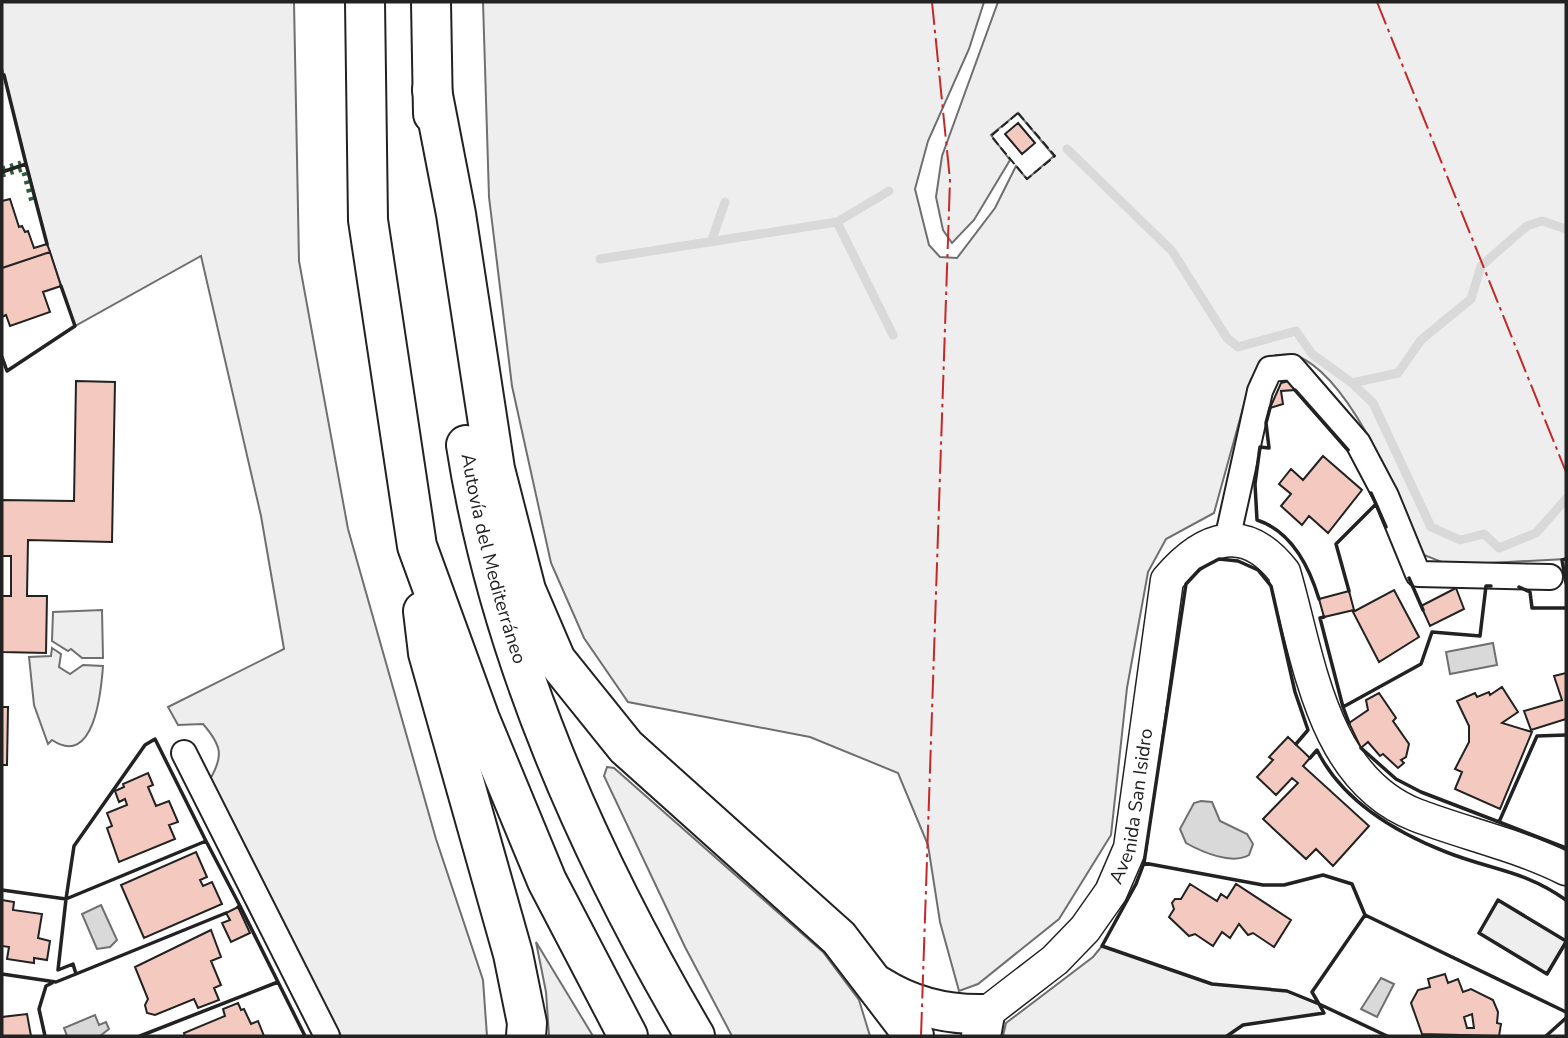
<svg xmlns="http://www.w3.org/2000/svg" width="1568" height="1038" font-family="'Nunito Sans',sans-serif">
  <rect width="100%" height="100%" fill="#fff"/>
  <!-- green -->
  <path fill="#eee" stroke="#6f6f6f" stroke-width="2" d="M 2,2 L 294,2 L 299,261 L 348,529 L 436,839 L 483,980 L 487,1036 L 341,1036 L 209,781 C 224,756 222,746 203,724 L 178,725 L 168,707 L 284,649 L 261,516 L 201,256 L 75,326 L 47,244 L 2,68 Z
    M 483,2 L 984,2 L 969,49 L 928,141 L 915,189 L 929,245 L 940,257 L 957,258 L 995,208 L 1016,166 L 1027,179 L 1054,156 L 1018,113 L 991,135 L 1010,160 L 974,220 L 952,243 L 943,230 L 936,197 L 942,156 L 998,2 L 1566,2 L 1566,559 L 1449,565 L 1424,555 C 1401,503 1352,377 1297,356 C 1291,353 1282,355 1276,355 L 1251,379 L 1214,513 L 1166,539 L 1148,572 L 1127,688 L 1111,835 L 1059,919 L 978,984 L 959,991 L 940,922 L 928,845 L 898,773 L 810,737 L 628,702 L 584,638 L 551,563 L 512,386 L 489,197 Z
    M 102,610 L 103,658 L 82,658 L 71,649 L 68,651 L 52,641 L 53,612 Z
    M 52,648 L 61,654 L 59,667 L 70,674 L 83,665 L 103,666 C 101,693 94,768 52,740 L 48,744 L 34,705 L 29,657 L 51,656 Z
    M 607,767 L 614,768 L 823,952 L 859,1000 L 870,1036 L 732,1036 L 685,947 L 604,776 Z
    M 1498,900 L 1566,941 L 1547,974 L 1479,933 Z
    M 536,942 L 593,1036 L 549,1036 L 546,992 Z
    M 1102,946 L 1212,984 L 1287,991 L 1319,1004 L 1324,1013 L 1243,1025 L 1227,1036 L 1003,1036 L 1006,1023 L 1093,957 Z"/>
  <!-- water -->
  <path fill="#d9d9d9" stroke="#6f6f6f" stroke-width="2" d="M 1493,643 L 1497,665 L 1450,674 L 1446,652 Z
    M 1201,801 L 1212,802 L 1220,821 L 1247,834 L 1253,844 L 1249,855 C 1232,865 1202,852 1186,843 L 1180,829 L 1194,803 Z
    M 101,905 L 117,940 L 110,947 L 97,949 L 82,914 Z
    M 1381,978 L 1394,984 L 1377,1017 L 1361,1009 Z
    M 95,1015 L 99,1025 L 106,1022 L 109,1029 L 100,1036 L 67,1036 L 64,1028 Z"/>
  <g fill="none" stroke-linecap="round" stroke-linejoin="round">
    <!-- stream -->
    <path stroke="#d9d9d9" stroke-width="9" d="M 1067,149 L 1172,251 L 1227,338 L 1238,347 L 1296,331 L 1312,354 L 1352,383 L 1373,403 L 1431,527 L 1460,540 L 1484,534 L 1499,548 L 1536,533 L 1566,499
      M 837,222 L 893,335
      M 711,242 L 725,202
      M 600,259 L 837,222 L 889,191
      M 1352,383 L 1398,373 L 1421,340 L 1471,299 L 1481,266 L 1527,226 L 1542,221 L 1566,229"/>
  </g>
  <!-- building -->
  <path fill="#f3c9c0" stroke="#222" stroke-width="2" fill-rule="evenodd" d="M 1018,123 L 1035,143 L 1022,154 L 1005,134 Z
    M 10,199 L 19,227 L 22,226 L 25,232 L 28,231 L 34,248 L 47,244 L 50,252 L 2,268 L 2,201 Z
    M 50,252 L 61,286 L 43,292 L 50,312 L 10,326 L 6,315 L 2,317 L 2,268 Z
    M 76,381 L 115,382 L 112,542 L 28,540 L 27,596 L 47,596 L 46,653 L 2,652 L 2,596 L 11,596 L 11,556 L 2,556 L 2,500 L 74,501 Z
    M 1289,381 L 1295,390 L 1281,391 L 1283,404 L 1270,408 L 1281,383 Z
    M 1323,456 L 1362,490 L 1328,533 L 1309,516 L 1302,525 L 1281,506 L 1291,494 L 1279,484 L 1291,469 L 1303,480 Z
    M 1456,588 L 1464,609 L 1430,626 L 1421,606 Z
    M 1394,590 L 1419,637 L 1379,662 L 1353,612 Z
    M 1349,591 L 1354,610 L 1324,617 L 1319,599 Z
    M 1566,673 L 1566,719 L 1531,730 L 1524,711 L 1562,700 L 1554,676 Z
    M 1502,687 L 1518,712 L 1502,723 L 1532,732 L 1500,809 L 1455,789 L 1462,772 L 1455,769 L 1469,742 L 1469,726 L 1457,701 L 1475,693 L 1477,697 L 1489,692 L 1490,695 Z
    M 1379,693 L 1396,718 L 1393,721 L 1409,744 L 1406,757 L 1401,760 L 1404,763 L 1398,768 L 1383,754 L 1380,756 L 1368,742 L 1361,748 L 1349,723 L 1368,710 L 1366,700 Z
    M 2,707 L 8,707 L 7,765 L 2,765 Z
    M 1288,737 L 1310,758 L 1303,766 L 1369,826 L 1333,866 L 1316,849 L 1306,859 L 1263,819 L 1298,783 L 1292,778 L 1276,795 L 1257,777 L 1273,760 L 1269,757 Z
    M 148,773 L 153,785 L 148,787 L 156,806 L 169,801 L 178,822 L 169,825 L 175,839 L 119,862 L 107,828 L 112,826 L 107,813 L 127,805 L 125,799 L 119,802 L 115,791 L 124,787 L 123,784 Z
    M 196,852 L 207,877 L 200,880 L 203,886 L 212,882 L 222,904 L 144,938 L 121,885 Z
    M 1190,884 L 1217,901 L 1221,894 L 1227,898 L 1236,884 L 1291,920 L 1274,947 L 1253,933 L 1248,935 L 1239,924 L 1230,938 L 1222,932 L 1213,946 L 1195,934 L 1189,936 L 1169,917 L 1174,909 L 1172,903 L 1175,899 L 1181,899 Z
    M 2,900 L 14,902 L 13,910 L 42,914 L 38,938 L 50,941 L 47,960 L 34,958 L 34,963 L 7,959 L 9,947 L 2,946 Z
    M 238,907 L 250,933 L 231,942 L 222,923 L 230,920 L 226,913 Z
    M 211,930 L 221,957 L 211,961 L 221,985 L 214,988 L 219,1000 L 198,1008 L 194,999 L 155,1015 L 147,1013 L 145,1005 L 148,999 L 135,967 Z
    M 1445,974 L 1448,983 L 1458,979 L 1463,992 L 1471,989 L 1493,1000 L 1498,1012 L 1497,1023 L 1501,1024 L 1499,1036 L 1422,1034 L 1411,1003 L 1418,990 L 1430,987 L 1428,979 ZM 1472,1014 L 1474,1028 L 1467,1028 L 1464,1017 Z
    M 238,1003 L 241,1010 L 244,1009 L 251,1024 L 258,1021 L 264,1036 L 185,1036 L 184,1033 L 225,1016 L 223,1009 Z
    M 27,1014 L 31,1036 L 2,1036 L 2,1017 Z"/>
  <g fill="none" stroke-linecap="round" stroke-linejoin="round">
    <defs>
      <path id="minor" d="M 1227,540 L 1260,391 L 1270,369 L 1292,367 L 1358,443 L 1386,496 L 1418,574 L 1550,577
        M 184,753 L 327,1036"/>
      <g id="tertiary">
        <path id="s1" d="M 985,1014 L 1055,960 L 1085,929 L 1111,892 L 1130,848 L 1167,580 C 1204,536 1245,522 1284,572 C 1309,657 1321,778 1416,815 C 1466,834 1518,845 1566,869"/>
      </g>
      <g id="motorway">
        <path d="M 365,2 L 368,220 L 417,546 L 480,719 L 547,881 L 628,1036"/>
        <path d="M 431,2 L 433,114"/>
        <path d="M 432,90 L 456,214 L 495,469 L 526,590 L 556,660 L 626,747 L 839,938 L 914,1036"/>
        <path id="s2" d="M 466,445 C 499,655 588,854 695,1036"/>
        <path d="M 423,611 L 428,653 L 513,954 L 527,1023 L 526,1036"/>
        <path d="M 879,986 C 912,1007 947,1015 985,1014 L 981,1036"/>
      </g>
    </defs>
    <!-- minor casing -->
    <use href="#minor" stroke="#222" stroke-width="28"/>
    <!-- tertiary casing -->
    <use href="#tertiary" stroke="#222" stroke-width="35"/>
    <!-- motorway casing -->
    <use href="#motorway" stroke="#222" stroke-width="42"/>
    <!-- minor -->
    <use href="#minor" stroke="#fff" stroke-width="24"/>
    <!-- tertiary -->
    <use href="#tertiary" stroke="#fff" stroke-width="32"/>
    <!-- motorway -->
    <use href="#motorway" stroke="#fff" stroke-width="38"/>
    <!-- hedge -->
    <path stroke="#2f5e38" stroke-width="5" stroke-dasharray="3.5 5" stroke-linecap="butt" d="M 2,169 L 21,163
      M 2,175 L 23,169 L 32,202"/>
    <!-- fence -->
    <path stroke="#222" stroke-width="2" stroke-dasharray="9 3.5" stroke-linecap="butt" d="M 1018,113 L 1055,156 L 1027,179 L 991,136 Z"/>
    <!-- wall -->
    <path stroke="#222" stroke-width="3.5" d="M 26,164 L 47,244
      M 2,172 L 26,164 L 4,75
      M 2,357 L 7,371 L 75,326 L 61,286
      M 1295,390 L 1348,450
      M 1270,408 L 1266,423 L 1269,448 L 1260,447 L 1255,484 L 1257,520 C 1291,531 1309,566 1319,599
      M 1376,504 L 1386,527
      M 1566,559 L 1562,560 L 1566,583
      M 1409,578 L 1423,610
      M 1519,587 L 1530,592 L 1532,608 L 1566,608
      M 1349,591 L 1336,544 L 1376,504 L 1371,493
      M 1324,617 L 1320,618 L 1343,707
      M 1349,723 L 1343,707 L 1421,664 L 1432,632 L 1480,636 L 1486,586 L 1491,586
      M 1566,735 L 1537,736 L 1499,822 L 1566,848
      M 155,739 L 206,841 L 66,899 L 74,846 L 145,745 Z
      M 1361,748 L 1396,779 L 1421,792 L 1499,822
      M 1310,758 L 1317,750 C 1342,801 1395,832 1446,852 C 1491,870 1524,870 1566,900
      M 206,841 L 240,906 L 238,907
      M 1144,863 L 1186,584 L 1200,569 L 1219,559 L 1238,561 L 1258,570 L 1271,586 L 1295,692 L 1308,730 L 1296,744
      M 2,890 L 66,899 L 58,970 L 73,964 L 76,974 L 226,913
      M 1566,941 L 1498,900 L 1479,933 L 1547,974 L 1566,942
      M 2,974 L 56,982 L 76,974
      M 278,982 L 305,1036
      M 45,1036 L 39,1009 L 46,986 L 52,983
      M 140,1036 L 278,982 L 240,906
      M 1227,1036 L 1243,1025 L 1324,1013 L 1319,1004 L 1287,991 L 1212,984 L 1102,946 L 1136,884 L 1144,863 L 1263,885 L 1284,885 L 1323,875 L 1352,884 L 1365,915
      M 1387,1036 L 1319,1004 L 1312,992 L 1365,915 L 1566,1012
      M 1546,1036 L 1566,1018"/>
    <!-- power -->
    <path stroke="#c62828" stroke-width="2" stroke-dasharray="24 5 3.5 5" stroke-linecap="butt" d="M 1377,2 L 1566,472
      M 921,1036 L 950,180 L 932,2"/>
  </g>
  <g text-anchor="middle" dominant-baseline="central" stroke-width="5" stroke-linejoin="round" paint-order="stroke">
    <!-- street labels -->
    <g font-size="19" fill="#222" stroke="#fff">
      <text stroke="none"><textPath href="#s2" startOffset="117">Autovía del Mediterráneo</textPath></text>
      <text stroke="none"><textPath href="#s1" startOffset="266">Avenida San Isidro</textPath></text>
    </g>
  </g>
  <!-- border -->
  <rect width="1568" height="1038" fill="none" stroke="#222222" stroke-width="7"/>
</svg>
